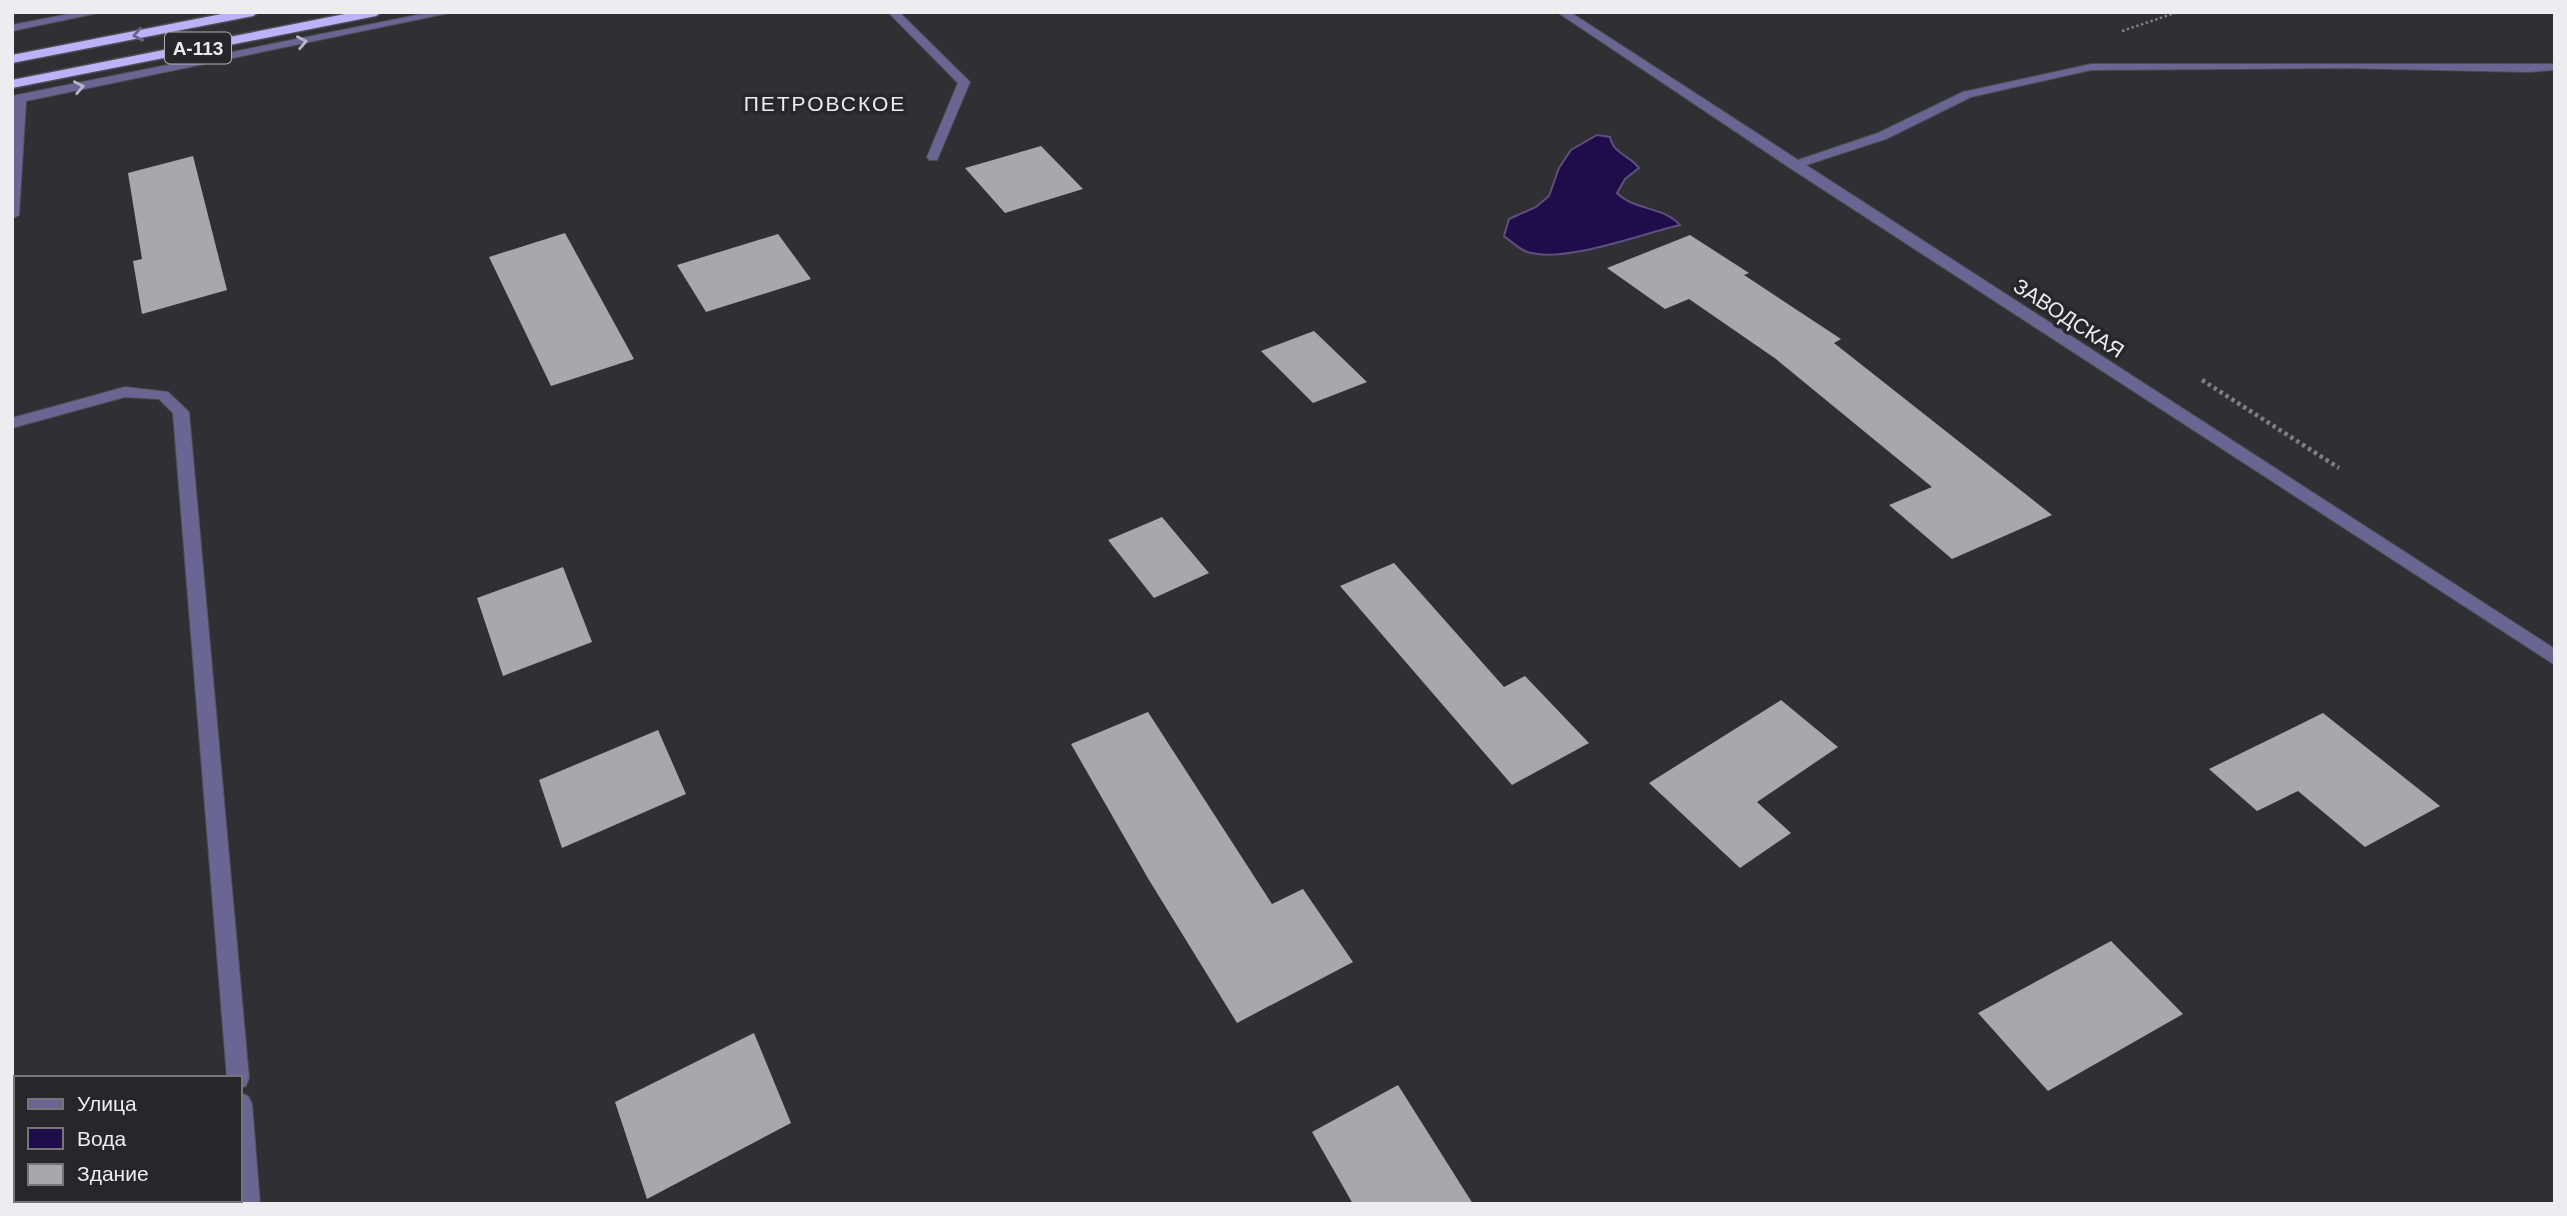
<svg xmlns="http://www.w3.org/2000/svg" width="2567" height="1216" font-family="Arial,sans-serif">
  <rect width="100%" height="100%" fill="#303034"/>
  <!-- water -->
  <path fill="#1f0c4a" stroke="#5d507c" stroke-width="2" d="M 1597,135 L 1610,137 C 1613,154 1631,156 1639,168 L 1625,179 L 1617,193 C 1635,211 1663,206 1680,225 C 1641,234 1569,262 1531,253 C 1521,251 1513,243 1504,236 L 1509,219 L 1536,207 L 1549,196 L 1559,168 L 1571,150 Z"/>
  <!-- building -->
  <path fill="#a7a7ac" d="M 1041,146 L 1083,189 L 1005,213 L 965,168 Z
    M 193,156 L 227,290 L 142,314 L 133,261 L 142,259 L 128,173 Z
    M 565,233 L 634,359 L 551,386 L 489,257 Z
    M 778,234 L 811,279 L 706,312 L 677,265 Z
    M 1690,235 L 1749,273 L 1744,275 L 1841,339 L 1834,343 L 2052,515 L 1952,559 L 1889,505 L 1932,487 L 1776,359 L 1689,299 L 1665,309 L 1607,268 Z
    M 1314,331 L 1367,382 L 1313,403 L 1261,351 Z
    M 1162,517 L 1209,573 L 1154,598 L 1108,540 Z
    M 1394,563 L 1504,687 L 1525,676 L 1589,743 L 1512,785 L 1340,586 Z
    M 563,567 L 592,642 L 503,676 L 477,598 Z
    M 1781,700 L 1838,747 L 1757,802 L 1791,833 L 1740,868 L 1649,783 Z
    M 1148,712 L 1272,904 L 1303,889 L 1353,962 L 1237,1023 L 1149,880 L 1071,744 Z
    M 2323,713 L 2440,806 L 2365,847 L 2298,791 L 2257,811 L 2209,769 Z
    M 658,730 L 686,794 L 562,848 L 539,780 Z
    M 2111,941 L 2183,1014 L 2048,1091 L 1978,1013 Z
    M 754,1033 L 791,1123 L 647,1199 L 615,1102 Z
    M 1398,1085 L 1473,1204 L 1353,1204 L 1312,1132 Z"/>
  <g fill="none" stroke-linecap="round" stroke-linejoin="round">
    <defs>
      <path id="minor" d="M 79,12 L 103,12 L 12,31 L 12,25 Z
        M 432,12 L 454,12 L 26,101 L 19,215 L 12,219 L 12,96 Z
        M 888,12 L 899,12 L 970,82 L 937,160 L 929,160 L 927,157 L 958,83 Z
        M 1557,12 L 1570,12 L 1798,160 L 1878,133 L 1963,92 L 2091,64 L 2555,64 L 2555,70 L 2528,72 L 2343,68 L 2091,70 L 1971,97 L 1886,139 L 1806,165 L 2555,649 L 2555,665 L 1790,168 Z
        M 125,387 L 168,392 L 189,412 L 249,1078 L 246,1086 L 240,1088 L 240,1078 L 227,1078 L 173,413 L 159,399 L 125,397 L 12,428 L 12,418 Z
        M 240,1093 L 248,1096 L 252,1104 L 260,1204 L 236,1204 L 236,1200 L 240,1200 Z"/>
      <path id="highway" d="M 232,12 L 259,12 L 253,16 L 12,63 L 12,55 Z
        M 355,12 L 382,12 L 376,16 L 12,88 L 12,80 Z"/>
    </defs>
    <!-- minor casing -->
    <use href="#minor" stroke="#4e4e52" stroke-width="2"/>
    <!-- highway casing -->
    <use href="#highway" stroke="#4e4e52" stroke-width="3"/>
    <!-- path-far1 -->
    <path stroke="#7f7f82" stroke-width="2.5" stroke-dasharray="2.5 2.5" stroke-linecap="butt" d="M 2122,31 L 2178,12"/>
    <!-- path -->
    <path stroke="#7f7f82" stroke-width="4.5" stroke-dasharray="3.5 3.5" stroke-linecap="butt" d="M 2202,380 L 2339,468"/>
    <!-- minor -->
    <use href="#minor" fill="#6b6594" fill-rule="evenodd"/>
    <!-- highway -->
    <use href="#highway" fill="#bbb3f9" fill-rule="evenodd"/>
  </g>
  <!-- one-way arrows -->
  <defs><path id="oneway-chevron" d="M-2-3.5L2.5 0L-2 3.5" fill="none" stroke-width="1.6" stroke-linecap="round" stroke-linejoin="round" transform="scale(1.75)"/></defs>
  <use stroke="#6a6587" href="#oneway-chevron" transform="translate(138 35) rotate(169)"/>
  <g stroke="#b9b7cb">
    <use href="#oneway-chevron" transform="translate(302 42) rotate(-11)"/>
    <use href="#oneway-chevron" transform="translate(79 87) rotate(-11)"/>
  </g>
  <g text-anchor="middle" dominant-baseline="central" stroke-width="7" stroke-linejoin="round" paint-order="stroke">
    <!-- shield labels -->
    <rect fill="#27262a" stroke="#b2b1b4" stroke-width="2" x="165" y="32.5" width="66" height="31" rx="5"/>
    <g font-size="19" font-weight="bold" fill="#ededef">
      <text x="198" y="48">А-113</text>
    </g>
    <!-- far-quarter labels -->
    <g font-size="21" letter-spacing="2" fill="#ededef" stroke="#27262a">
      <text x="825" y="103">ПЕТРОВСКОЕ</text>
    </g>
    <!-- street labels -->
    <g font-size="21" fill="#ededef" stroke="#27262a">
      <text transform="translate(2069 318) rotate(33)">ЗАВОДСКАЯ</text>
    </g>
  </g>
  <!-- border -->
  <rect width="2567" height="1216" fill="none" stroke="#ededef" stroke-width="28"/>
  <!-- legend -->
  <rect x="14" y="1076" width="228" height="126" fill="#27262a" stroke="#767679" stroke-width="2"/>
  <rect x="28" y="1099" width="35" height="10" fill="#6b6594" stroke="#767679" stroke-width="2"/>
  <text x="77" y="1111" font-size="21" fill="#ededef">Улица</text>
  <rect x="28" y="1128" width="35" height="21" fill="#1f0c4a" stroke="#767679" stroke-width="2"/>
  <text x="77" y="1146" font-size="21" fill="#ededef">Вода</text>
  <rect x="28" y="1164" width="35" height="21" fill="#a7a7ac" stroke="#767679" stroke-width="2"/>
  <text x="77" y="1181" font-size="21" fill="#ededef">Здание</text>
</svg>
